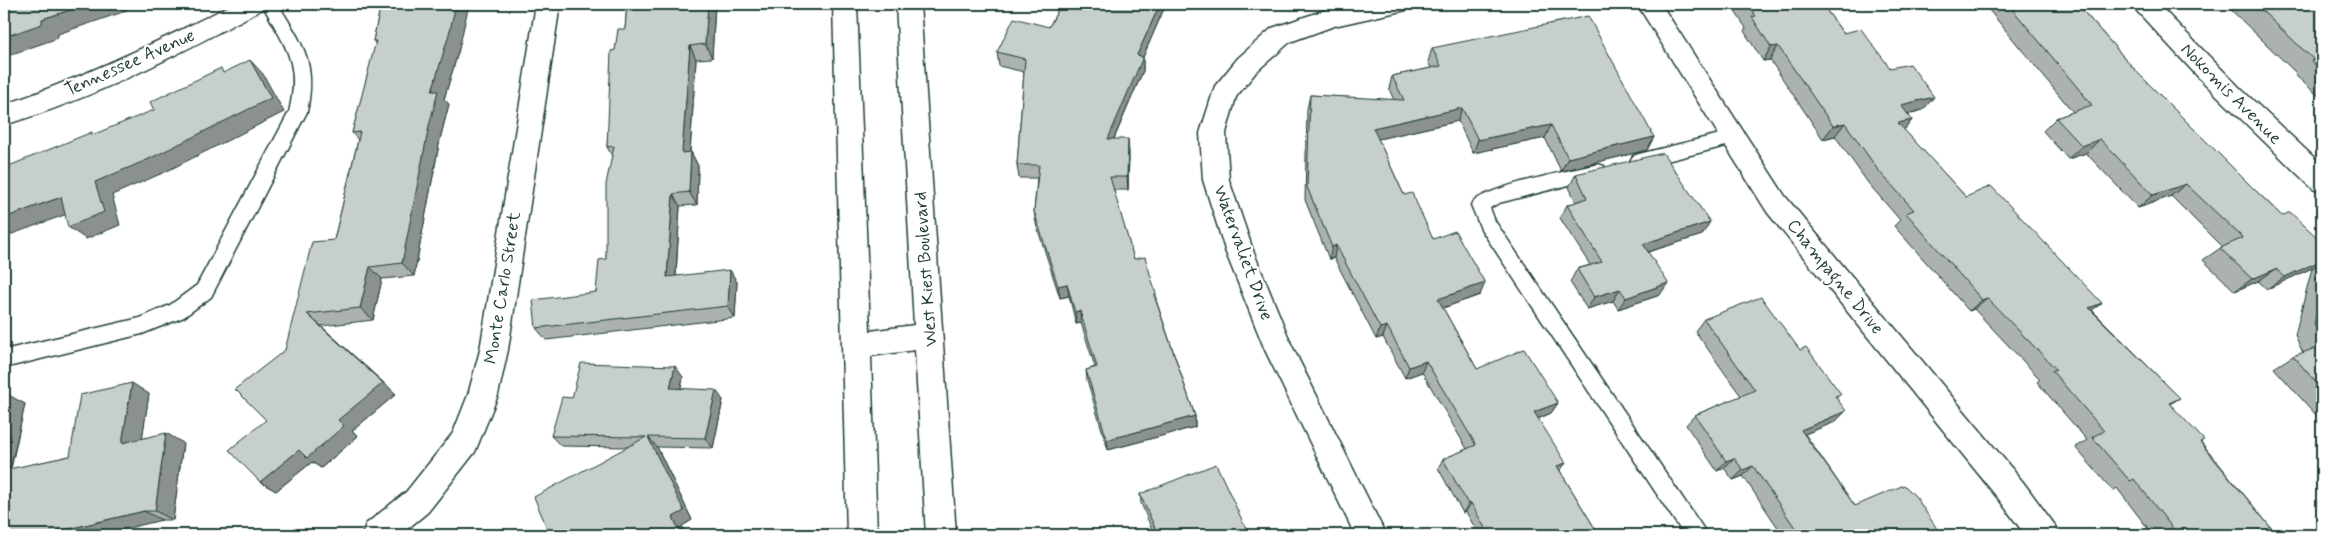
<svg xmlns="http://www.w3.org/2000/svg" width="2326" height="539" font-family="Mynerve,sans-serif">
  <rect width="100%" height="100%" fill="#fff"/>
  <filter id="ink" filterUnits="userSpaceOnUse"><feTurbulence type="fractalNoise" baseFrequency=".02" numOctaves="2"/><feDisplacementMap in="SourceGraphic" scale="10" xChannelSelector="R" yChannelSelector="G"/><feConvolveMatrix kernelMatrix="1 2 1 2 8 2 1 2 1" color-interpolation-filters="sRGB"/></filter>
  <g filter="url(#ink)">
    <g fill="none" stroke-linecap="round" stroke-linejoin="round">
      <defs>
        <path id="service" d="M 262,4 L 278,4 C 303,45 317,62 307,112 L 211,297 L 184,317 L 142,334 L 4,368 L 4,350 L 140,318 L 170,305 L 197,285 L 289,112 C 301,61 285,47 262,4 Z
          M 1732,131 L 1738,133 L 1741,138 L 1738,143 L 1639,168 L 1633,166 L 1630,161 L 1633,156 L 1639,154 Z
          M 1598,164 L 1604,166 L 1607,171 L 1604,176 L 1499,203 L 1490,208 L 1495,221 L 1703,528 L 1706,535 L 1684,535 L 1481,229 L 1471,205 C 1480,187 1575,170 1598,164 Z"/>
        <path id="minor" d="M 233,4 L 265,4 L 261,10 C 179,54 94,99 4,125 L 4,105 C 83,77 158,42 233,4 Z
          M 536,4 L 560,4 L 508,350 L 498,395 L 475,452 L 428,512 L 400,535 L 362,535 L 366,524 L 406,492 L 453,433 L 468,395 L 480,350 Z
          M 1353,4 L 1410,4 L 1406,10 L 1334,26 L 1290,42 L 1256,72 L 1236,97 L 1226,133 L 1229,180 L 1254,253 L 1292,346 L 1386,535 L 1355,535 L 1265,350 L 1226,253 L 1203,180 L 1200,133 L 1215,86 L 1238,58 L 1272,28 L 1331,8 Z
          M 1637,4 L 1661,4 L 1785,196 L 2023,482 L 2054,524 L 2058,535 L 2025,535 L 2001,502 L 1767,212 Z
          M 2132,4 L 2158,4 L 2240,88 L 2322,165 L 2322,192 L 2313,189 L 2200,79 L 2136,10 Z"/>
        <path id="secondary" d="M 833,4 L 857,4 L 870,331 L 914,325 L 896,4 L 920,4 L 956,535 L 926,535 L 915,350 L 871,356 L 877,535 L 847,535 Z"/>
      </defs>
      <!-- service casing -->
      <use href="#service" stroke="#1f3d34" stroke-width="3"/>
      <!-- minor casing -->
      <use href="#minor" stroke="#1f3d34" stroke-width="3"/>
      <!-- secondary casing -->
      <use href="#secondary" stroke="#1f3d34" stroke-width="3"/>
      <!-- service -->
      <use href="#service" fill="#fff" fill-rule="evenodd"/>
      <!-- minor -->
      <use href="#minor" fill="#fff" fill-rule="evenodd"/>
      <!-- secondary -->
      <use href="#secondary" fill="#fff" fill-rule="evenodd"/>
    </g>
    <!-- wall -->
    <path fill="#abb2af" stroke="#1f3d34" d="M 381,4 L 459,49 L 444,99 L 449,104 L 440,139 L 414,276 L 382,279 L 373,320 L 321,326 L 396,394 L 352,431 L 358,436 L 321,468 L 312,462 L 276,491 L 260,482 L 266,420 L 285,350 L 334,240 L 358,140 L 352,133 L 376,44 L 373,41 Z
      M 627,4 L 715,4 L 712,58 L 696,59 L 690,153 L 691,152 L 698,166 L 697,205 L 680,206 L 676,276 L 737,282 L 735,318 L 546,340 L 536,328 L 596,292 L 606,259 L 612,156 L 607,147 L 615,50 L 625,29 Z
      M 1061,4 L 1166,4 L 1143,57 L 1143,71 L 1114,139 L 1129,152 L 1128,190 L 1113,190 L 1134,259 L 1156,294 L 1156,300 L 1195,416 L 1195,427 L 1108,450 L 1087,380 L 1086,370 L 1095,367 L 1081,323 L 1076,324 L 1069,296 L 1060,298 L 1036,224 L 1034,211 L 1037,178 L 1019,178 L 1017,165 L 1024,72 L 999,66 L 997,52 L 1049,27 Z
      M 1730,4 L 1822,4 L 1843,33 L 1890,68 L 1923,110 L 1908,114 L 1912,120 L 1904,130 L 1966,197 L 2102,303 L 2092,310 L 2180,398 L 2170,404 L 2277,535 L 2153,535 L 2117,488 L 2113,491 L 2075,447 L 2087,440 L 2037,382 L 2040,379 L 1974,309 L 1969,311 L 1894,226 L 1900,220 L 1868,183 L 1835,136 L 1823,139 L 1770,60 L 1763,61 L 1744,31 L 1746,28 Z
      M 1984,4 L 2077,4 L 2136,71 L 2255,190 L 2282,216 L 2322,242 L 2322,413 L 2316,415 L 2274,368 L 2293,356 L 2303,353 L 2295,335 L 2312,268 L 2267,289 L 2258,281 L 2235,291 L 2203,260 L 2222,247 L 2171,196 L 2138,208 L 2086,153 L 2068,159 L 2043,131 L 2056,118 L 2073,112 Z
      M 2225,4 L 2322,4 L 2322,99 L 2295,75 L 2296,73 Z
      M 1432,48 L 1654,137 L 1647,150 L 1561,171 L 1545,138 L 1473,153 L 1458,121 L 1378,139 L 1404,195 L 1433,239 L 1480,295 L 1443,308 L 1477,369 L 1558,403 L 1551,413 L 1538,419 L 1560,471 L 1599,535 L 1479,535 L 1466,512 L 1463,513 L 1438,468 L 1443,459 L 1467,449 L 1422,372 L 1405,378 L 1383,337 L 1376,339 L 1334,258 L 1329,259 L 1305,200 L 1307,109 L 1310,95 L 1394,100 L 1389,89 L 1392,76 L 1431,68 L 1428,62 Z
      M 1576,174 L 1702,235 L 1648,252 L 1660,295 L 1618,309 L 1613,301 L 1587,309 L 1570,282 L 1577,269 L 1590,265 L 1560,218 L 1567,205 L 1576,202 L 1569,187 Z
      M 1704,319 L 1800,350 L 1841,394 L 1837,398 L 1835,422 L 1805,434 L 1855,506 L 1941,535 L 1783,535 L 1743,476 L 1733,480 L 1724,468 L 1717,471 L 1686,425 L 1695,415 L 1741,396 L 1695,331 Z
      M 683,377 L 681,389 L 723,400 L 713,448 L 657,447 L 692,520 L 682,526 L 686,535 L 550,535 L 628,447 L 561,446 L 551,436 L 572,398 Z
      M 4,394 L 25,404 L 11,469 L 70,456 L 149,394 L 142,438 L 183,443 L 173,520 L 162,520 L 4,535 Z
      M 1140,494 L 1249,535 L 1154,535 L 1141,503 Z"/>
    <!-- shaded-wall -->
    <path fill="#8b918f" stroke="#1f3d34" d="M 89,4 L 138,4 L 120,13 L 58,34 L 58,38 L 12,54 L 4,56 L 4,37 L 42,19 Z
      M 456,4 L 469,4 L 459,49 L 444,99 L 449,104 L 440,139 L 414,276 L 402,263 L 432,91 Z
      M 708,4 L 715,4 L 712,58 L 705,44 Z
      M 1160,4 L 1166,4 L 1143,57 L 1143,71 L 1108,152 L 1108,139 L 1137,55 Z
      M 690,46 L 696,59 L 689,167 L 682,153 Z
      M 1778,46 L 1770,60 L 1763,61 L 1771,47 Z
      M 250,60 L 263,74 L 284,112 L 165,172 L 112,195 L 120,225 L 86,239 L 68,227 L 95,182 Z
      M 1934,97 L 1923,110 L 1890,118 L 1901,105 Z
      M 1462,108 L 1458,121 L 1370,141 L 1373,128 Z
      M 1912,120 L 1901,134 L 1898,123 Z
      M 1845,123 L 1835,136 L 1823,139 L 1833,126 Z
      M 1551,125 L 1545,138 L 1473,153 L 1478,140 Z
      M 1654,137 L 1647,150 L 1561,171 L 1568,158 Z
      M 1128,139 L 1129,152 L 1128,190 L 1127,177 Z
      M 2100,139 L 2086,153 L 2068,159 L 2082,146 Z
      M 691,152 L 698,166 L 697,205 L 689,192 Z
      M 2186,184 L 2171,196 L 2138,208 L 2153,195 Z
      M 673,194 L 680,206 L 675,289 L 667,277 Z
      M 61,197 L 78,210 L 4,237 L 4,218 Z
      M 1710,222 L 1702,235 L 1635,256 L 1643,244 Z
      M 1336,245 L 1334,258 L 1329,259 L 1332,247 Z
      M 2322,260 L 2322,262 L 2312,268 L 2267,289 L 2285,277 Z
      M 370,267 L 382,279 L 373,320 L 360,308 Z
      M 2276,269 L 2258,281 L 2235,291 L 2252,279 Z
      M 730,270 L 737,282 L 735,318 L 728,306 Z
      M 1485,283 L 1480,295 L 1434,311 L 1438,299 Z
      M 1668,283 L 1660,295 L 1618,309 L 1626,298 Z
      M 1067,284 L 1069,296 L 1060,298 L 1058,286 Z
      M 1620,289 L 1613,301 L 1587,309 L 1594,297 Z
      M 1987,298 L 1974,309 L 1969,311 L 1982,300 Z
      M 2102,303 L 2087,314 L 2089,308 Z
      M 1080,311 L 1081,323 L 1076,324 L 1075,312 Z
      M 307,314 L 321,326 L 396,394 L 352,431 L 358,436 L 321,468 L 312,462 L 276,491 L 260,482 L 299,450 L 338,420 Z
      M 1387,326 L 1383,337 L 1376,339 L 1380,328 Z
      M 1426,361 L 1422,372 L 1405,378 L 1409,367 Z
      M 675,366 L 683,377 L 679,399 L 670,388 Z
      M 132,383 L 149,394 L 140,453 L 122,443 Z
      M 716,390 L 723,400 L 713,448 L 705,438 Z
      M 5,393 L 25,404 L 7,484 L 4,482 L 4,399 Z
      M 1558,403 L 1551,413 L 1528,423 L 1534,412 Z
      M 1846,411 L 1835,422 L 1790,440 L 1801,430 Z
      M 1195,416 L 1195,427 L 1108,450 L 1107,440 Z
      M 166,433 L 183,443 L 173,520 L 155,511 Z
      M 648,437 L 657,447 L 692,520 L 682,526 L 686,535 L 681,535 L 673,517 Z
      M 1734,458 L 1724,468 L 1717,471 L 1726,461 Z
      M 1566,463 L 1559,472 L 1557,466 Z
      M 1753,466 L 1743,476 L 1733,480 L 1743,470 Z
      M 1471,503 L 1466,512 L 1463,513 L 1468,504 Z
      M 144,511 L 162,520 L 100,535 L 43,535 Z"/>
    <!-- building -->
    <path fill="#c7cfcc" stroke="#1f3d34" d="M 4,4 L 89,4 L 42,19 L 42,24 L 4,37 Z
      M 381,4 L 456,4 L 449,34 L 432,91 L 438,91 L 429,126 L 402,263 L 370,267 L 360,308 L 307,314 L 383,383 L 338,420 L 344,426 L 307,458 L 299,450 L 260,482 L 229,450 L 266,420 L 235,389 L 285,350 L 312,242 L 334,240 L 360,132 L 352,133 L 376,41 L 373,41 Z
      M 627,4 L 708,4 L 705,44 L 690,46 L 682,153 L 691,152 L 689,192 L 673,194 L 667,277 L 730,270 L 728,306 L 536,328 L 533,300 L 596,292 L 599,260 L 606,259 L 606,184 L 614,146 L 607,147 L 611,51 L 615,50 L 618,29 L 625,29 Z
      M 1061,4 L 1160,4 L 1137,55 L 1143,57 L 1108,139 L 1128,139 L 1127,177 L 1110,177 L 1134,259 L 1145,257 L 1156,294 L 1154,295 L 1195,416 L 1107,440 L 1086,370 L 1097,367 L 1080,311 L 1075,312 L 1067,284 L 1058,286 L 1034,211 L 1039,165 L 1017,165 L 1025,59 L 997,52 L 1014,18 L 1049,27 Z
      M 1747,4 L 1822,4 L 1843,33 L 1861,29 L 1890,68 L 1910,64 L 1934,97 L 1901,105 L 1912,120 L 1898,123 L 1966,197 L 1991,186 L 2102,303 L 2089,308 L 2180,398 L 2169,403 L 2204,440 L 2200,442 L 2277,535 L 2178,535 L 2134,479 L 2130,481 L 2092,437 L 2104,431 L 2052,371 L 2056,369 L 1987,298 L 1982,300 L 1906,213 L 1914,210 L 1878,170 L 1845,123 L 1833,126 L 1778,46 L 1771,47 L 1752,17 L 1756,16 Z
      M 2008,4 L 2077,4 L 2136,71 L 2255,190 L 2282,216 L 2290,212 L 2322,242 L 2322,260 L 2285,277 L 2276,269 L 2252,279 L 2220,248 L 2243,238 L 2186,184 L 2153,195 L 2100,139 L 2082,146 L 2056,118 L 2092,105 Z
      M 2255,4 L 2322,4 L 2322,70 L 2311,61 L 2314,60 Z
      M 1588,16 L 1654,137 L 1568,158 L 1551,125 L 1478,140 L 1462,108 L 1373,128 L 1404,195 L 1412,193 L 1433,239 L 1455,231 L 1485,283 L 1438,299 L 1477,369 L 1524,349 L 1558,403 L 1534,412 L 1566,463 L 1557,466 L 1599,535 L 1489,535 L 1471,503 L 1468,504 L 1443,459 L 1476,445 L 1426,361 L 1409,367 L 1387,326 L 1380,328 L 1336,245 L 1332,247 L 1307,187 L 1310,95 L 1404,100 L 1392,76 L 1441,66 L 1432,48 Z
      M 250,60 L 271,98 L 149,159 L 95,182 L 104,212 L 68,227 L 61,197 L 4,218 L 4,168 L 92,132 L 92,135 L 154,110 L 150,102 L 221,68 L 223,73 Z
      M 1663,153 L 1710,222 L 1643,244 L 1668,283 L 1626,298 L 1620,289 L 1594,297 L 1577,269 L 1602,262 L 1567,205 L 1587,198 L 1576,174 Z
      M 2322,290 L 2322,341 L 2314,324 Z
      M 1761,297 L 1800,350 L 1806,347 L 1841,394 L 1835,396 L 1846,411 L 1801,430 L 1855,506 L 1904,485 L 1916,497 L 1941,535 L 1800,535 L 1753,466 L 1743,470 L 1734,458 L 1726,461 L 1695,415 L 1755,390 L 1704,319 Z
      M 2322,346 L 2322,389 L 2293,356 Z
      M 581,363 L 675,366 L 670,388 L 716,390 L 705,438 L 648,437 L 684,511 L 673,517 L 681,535 L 550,535 L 534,497 L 646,437 L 551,436 L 562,397 L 572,398 Z
      M 132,383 L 122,443 L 166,433 L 155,511 L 144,511 L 43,535 L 4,535 L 4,470 L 70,456 L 80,395 Z
      M 1216,464 L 1249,535 L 1158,535 L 1140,494 Z"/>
  </g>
  <g text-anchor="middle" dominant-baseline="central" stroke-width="4.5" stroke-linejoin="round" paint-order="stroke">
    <!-- street labels -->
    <g font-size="18" fill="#1f3d34" stroke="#fff">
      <text transform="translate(130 63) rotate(-24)">Tennessee Avenue</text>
      <text transform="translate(2231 94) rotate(45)">Nokomis Avenue</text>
      <text transform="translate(1243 253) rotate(70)">Watervaliet Drive</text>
      <text transform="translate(926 269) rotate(-94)">West Kiest Boulevard</text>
      <text transform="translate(1835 277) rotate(51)">Champagne Drive</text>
      <text transform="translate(503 288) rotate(-81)">Monte Carlo Street</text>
    </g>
  </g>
  <!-- margin -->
  <rect width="2326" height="539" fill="none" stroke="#fff" stroke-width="20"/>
  <rect x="10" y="10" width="2306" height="519" fill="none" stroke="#1f3d34" stroke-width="2" filter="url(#ink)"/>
</svg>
